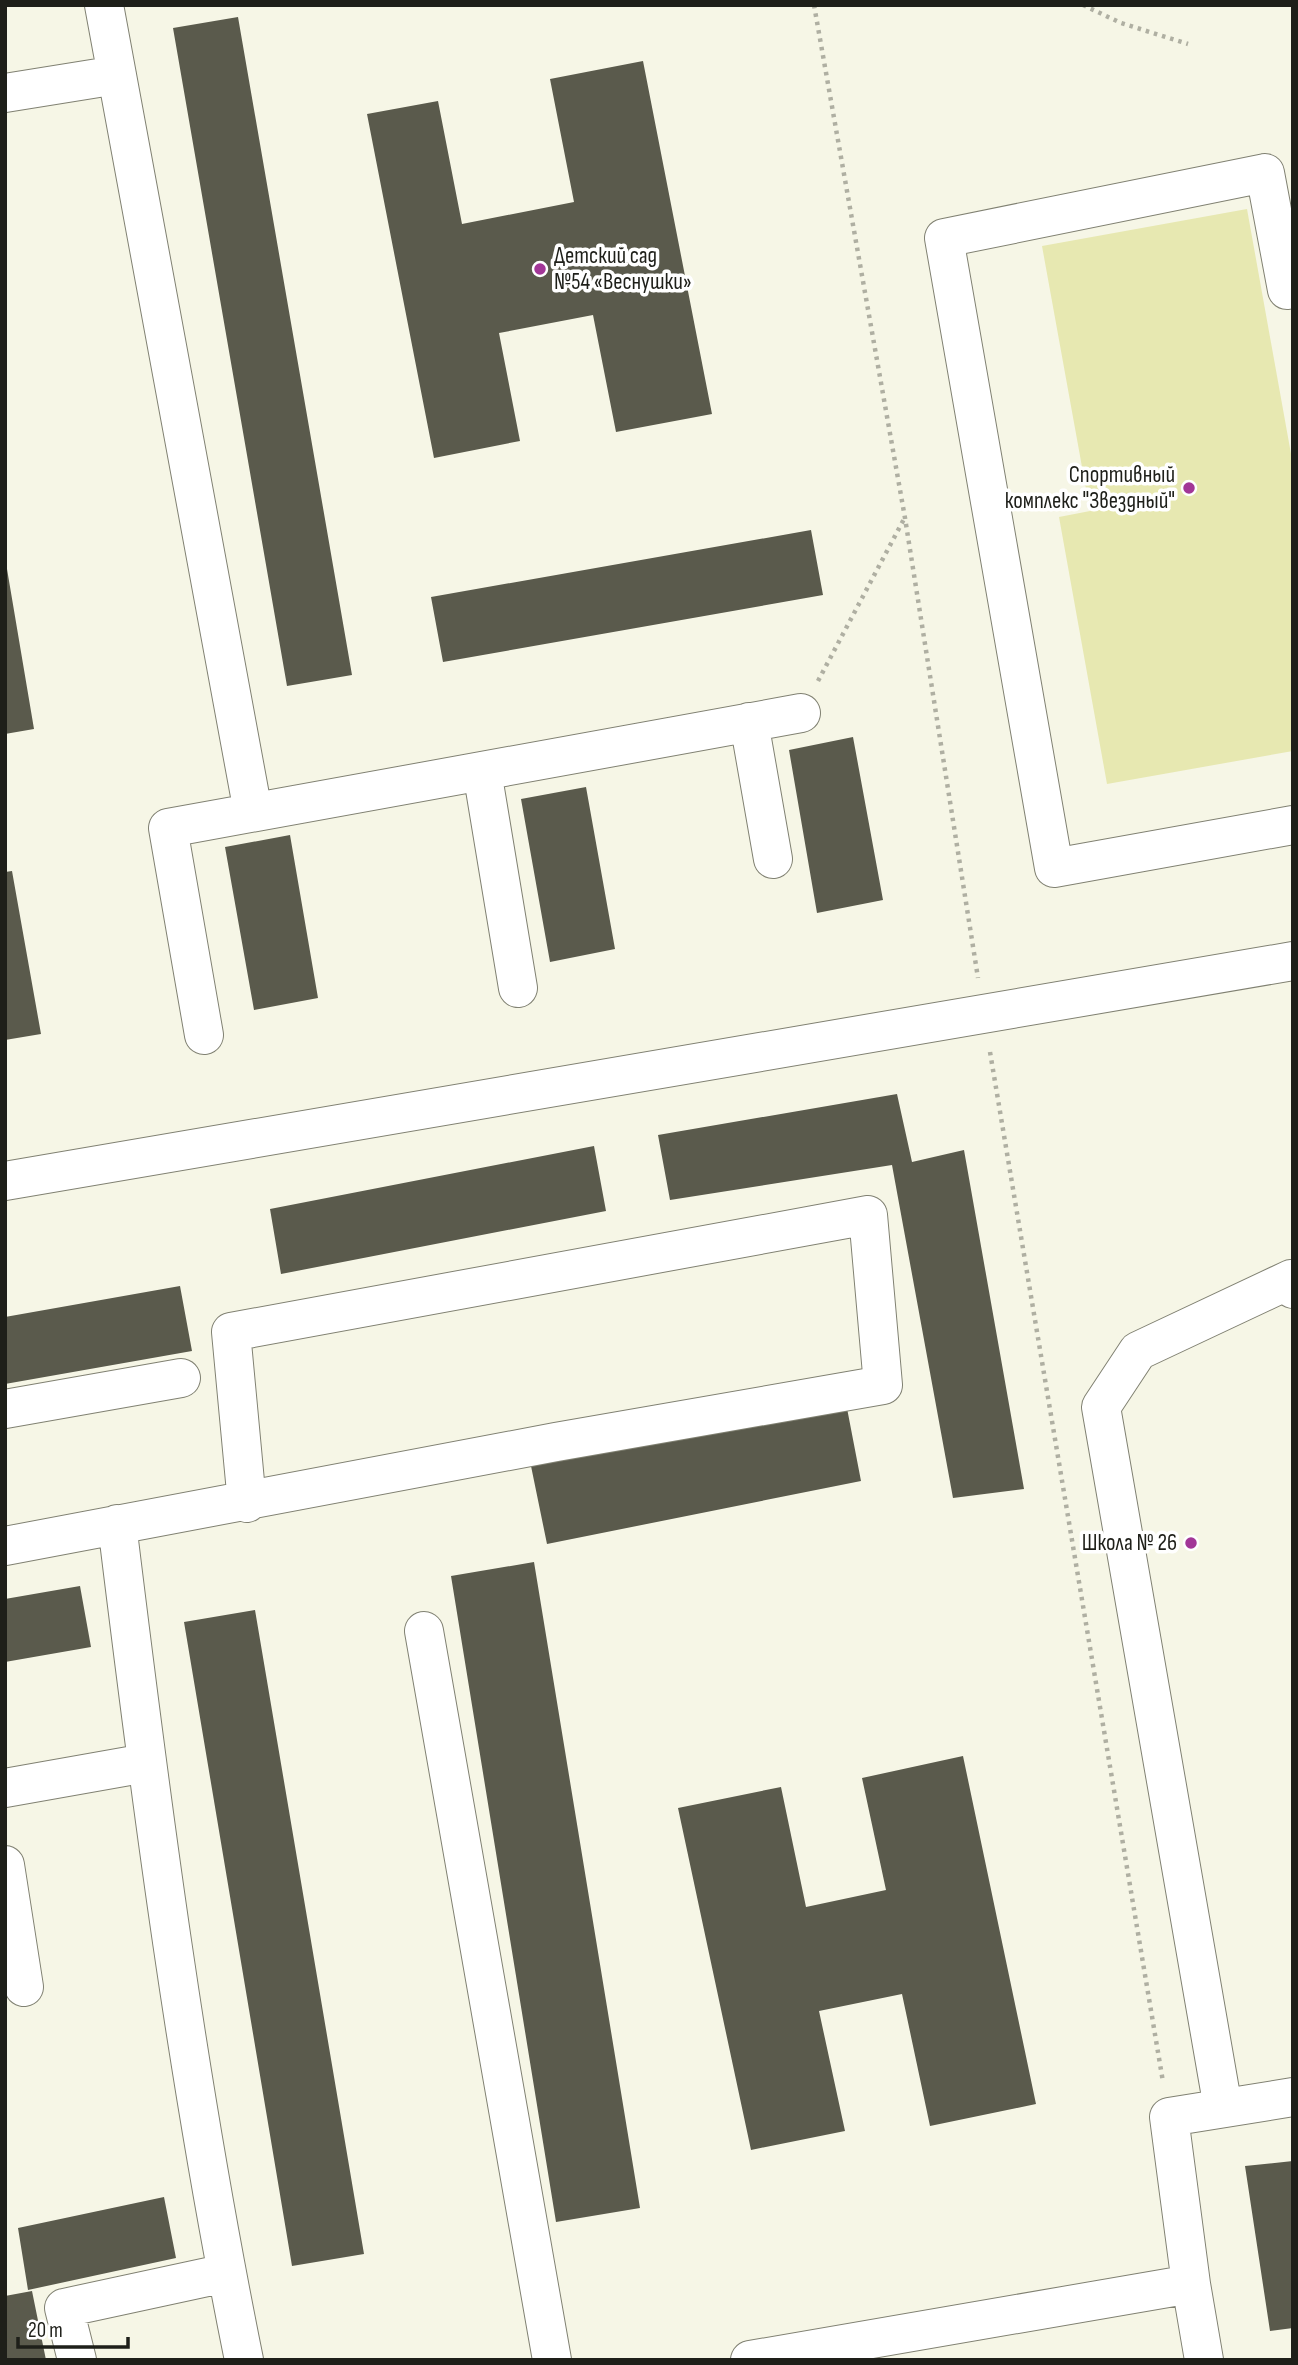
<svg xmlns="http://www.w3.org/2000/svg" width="1298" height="2365" font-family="'Sofia Sans Condensed',sans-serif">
  <rect width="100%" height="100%" fill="#f6f6e6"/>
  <!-- green -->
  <path fill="#e7e8b1" d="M 1247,209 L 1293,465 L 1293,751 L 1107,784 L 1059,517 L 1090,511 L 1042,246 Z"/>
  <!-- building -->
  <path fill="#5a5a4c" d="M 238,17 L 352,675 L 287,686 L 173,28 Z
    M 643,61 L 712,414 L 616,432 L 593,315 L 499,333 L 520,441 L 434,458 L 367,114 L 438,101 L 462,224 L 574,202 L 550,79 Z
    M 811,530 L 823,595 L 443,662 L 431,597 Z
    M 7,569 L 34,729 L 5,734 L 5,570 Z
    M 853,737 L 883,900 L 817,913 L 789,750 Z
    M 586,787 L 615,949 L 550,962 L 521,799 Z
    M 290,835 L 318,998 L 254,1010 L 225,847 Z
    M 12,871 L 41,1034 L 5,1040 L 5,872 Z
    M 897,1094 L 912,1162 L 964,1150 L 1024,1489 L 953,1498 L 892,1165 L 670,1200 L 658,1135 Z
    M 594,1146 L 606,1211 L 281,1274 L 270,1209 Z
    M 180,1286 L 192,1351 L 5,1384 L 5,1317 Z
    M 846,1403 L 861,1481 L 547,1544 L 531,1466 Z
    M 534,1562 L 640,2208 L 556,2222 L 451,1576 Z
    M 80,1586 L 91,1647 L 5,1662 L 5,1599 Z
    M 255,1610 L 364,2254 L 292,2266 L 184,1622 Z
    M 963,1756 L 1036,2104 L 930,2126 L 902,1994 L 819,2011 L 845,2131 L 751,2150 L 678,1808 L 781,1787 L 806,1907 L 886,1890 L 862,1778 Z
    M 1293,2161 L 1293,2328 L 1270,2331 L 1245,2166 Z
    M 164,2197 L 176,2258 L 28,2290 L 18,2228 Z
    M 32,2291 L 46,2360 L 5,2360 L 5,2296 Z"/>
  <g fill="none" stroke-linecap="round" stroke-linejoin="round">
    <defs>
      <path id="minor" d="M 104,5 L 253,812
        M 5,93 L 117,75
        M 1293,289 L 1287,290 L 1265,173 L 944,238 L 1054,868 L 1293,825
        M 749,722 L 773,859
        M 482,771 L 518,988
        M 204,1035 L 168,828 L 801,713
        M 5,1181 L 1293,961
        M 5,1409 L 181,1378
        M 117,1524 C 151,1803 188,2084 244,2360
        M 5,1546 L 556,1442 L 883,1385 L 868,1215 L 231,1332 L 247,1503
        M 424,1631 L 552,2360
        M 5,1788 L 146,1763
        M 5,1865 L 24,1987
        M 1223,2108 L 1101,1407 L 1138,1351 L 1291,1279 L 1293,1289
        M 1191,2284 L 1169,2117 L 1293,2097
        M 77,2360 L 64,2308 L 226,2273
        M 750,2360 L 1191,2284 L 1204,2360"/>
    </defs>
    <!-- minor casing -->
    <use href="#minor" stroke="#808172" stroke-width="40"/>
    <!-- path -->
    <path stroke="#afafa2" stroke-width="4.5" stroke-dasharray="3.5 5" stroke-linecap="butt" d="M 814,5 L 905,518 L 978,978
      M 1083,5 L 1121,23 L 1188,44
      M 818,681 L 904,519
      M 990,1052 L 1163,2082"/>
    <!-- minor -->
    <use href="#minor" stroke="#fff" stroke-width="38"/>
  </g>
  <!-- markers -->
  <g fill="#a23697" stroke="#fff" stroke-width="2.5">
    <circle cx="540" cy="269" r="7"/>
    <circle cx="1189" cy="488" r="7"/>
    <circle cx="1191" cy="1543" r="7"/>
  </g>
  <g text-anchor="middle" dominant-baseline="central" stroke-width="7" stroke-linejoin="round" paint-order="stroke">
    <!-- poi labels -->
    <g font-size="23" fill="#1e1f19" stroke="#fff" text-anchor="end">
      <text x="554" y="256" text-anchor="start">Детский сад<tspan x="554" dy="26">№54 «Веснушки»</tspan></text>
      <text x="1175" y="475">Спортивный<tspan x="1175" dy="26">комплекс "Звездный"</tspan></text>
      <text x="1177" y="1543">Школа № 26</text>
    </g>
  </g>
  <!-- border -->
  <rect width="1298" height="2365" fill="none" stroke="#1e1f19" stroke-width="14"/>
  <!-- scale -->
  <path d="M18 2337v10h110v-10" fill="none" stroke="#1e1f19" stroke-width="3.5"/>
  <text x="28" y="2337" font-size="21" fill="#1e1f19" stroke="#ffffff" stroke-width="5" paint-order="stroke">20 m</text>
</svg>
